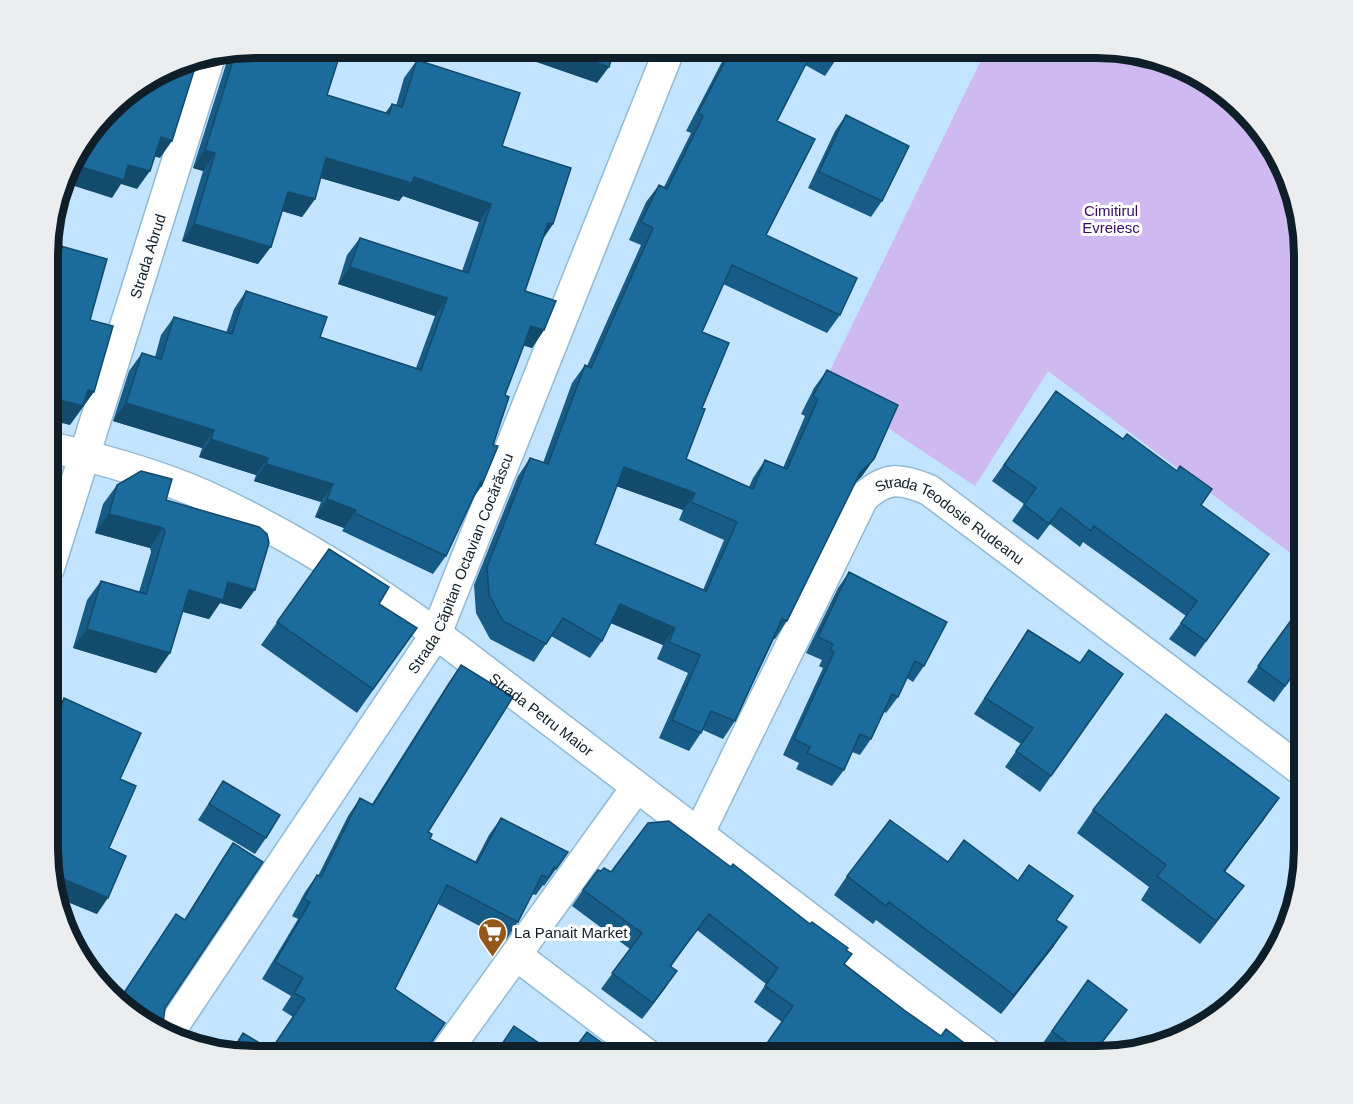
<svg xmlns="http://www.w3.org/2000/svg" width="1353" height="1104" font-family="Helvetica,sans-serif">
  <rect width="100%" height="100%" fill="#c3e4fe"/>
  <!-- green -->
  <path fill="#ceb9f1" d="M 987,48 L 1110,48 L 1177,64 L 1244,109 L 1289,176 L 1305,256 L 1305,564 L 1048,371 L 975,486 L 823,385 Z"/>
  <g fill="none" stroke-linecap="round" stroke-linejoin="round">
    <defs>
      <g id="street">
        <path id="s1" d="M 49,447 C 102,459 156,474 206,496 C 297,538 384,594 463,654 L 990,1056"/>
        <path id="s2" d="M 49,568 L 210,56"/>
        <path id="s3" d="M 699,833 L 863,498 C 886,476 901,478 929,490 L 1305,773"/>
        <path d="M 516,955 L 649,1056"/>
        <path id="s4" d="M 168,1034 L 436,634 L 670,48"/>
        <path d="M 443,1056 L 636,788"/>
      </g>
    </defs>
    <!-- street casing -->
    <use href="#street" stroke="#91b9d8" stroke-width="33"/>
    <!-- street -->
    <use href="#street" stroke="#fff" stroke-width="30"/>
  </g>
  <!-- wall -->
  <path fill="#175c86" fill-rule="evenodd" d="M 256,48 L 327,95 L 385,113 L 392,104 L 396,106 L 404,78 L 417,60 L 502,146 L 553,224 L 543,239 L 525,291 L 544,330 L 532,348 L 524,345 L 505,395 L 481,487 L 470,503 L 446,556 L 433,574 L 342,531 L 344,528 L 315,517 L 321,502 L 254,481 L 256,475 L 199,457 L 202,448 L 113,421 L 129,371 L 142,353 L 155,357 L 161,335 L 174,317 L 226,333 L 234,309 L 246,291 L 320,337 L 416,368 L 435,316 L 338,284 L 347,255 L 360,238 L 462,271 L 479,222 L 403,196 L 399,201 L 320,178 L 315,199 L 302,217 L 282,211 L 258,264 L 182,241 L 203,171 L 193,168 L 227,61 L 225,53 Z
    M 729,48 L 842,48 L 837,58 L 825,76 L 805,65 L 777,121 L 766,235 L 840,315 L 827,333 L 723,284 L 702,332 L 702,408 L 686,459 L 749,487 L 753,478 L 765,460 L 783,468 L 805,416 L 801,414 L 814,388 L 827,370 L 874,459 L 862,476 L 855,483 L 787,621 L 775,639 L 774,639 L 735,721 L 723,739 L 703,730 L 689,751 L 659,738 L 688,673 L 657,659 L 663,645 L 611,623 L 602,641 L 590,658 L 551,636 L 534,662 L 490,639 L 476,613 L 474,585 L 518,476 L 530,458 L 543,463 L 572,383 L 585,365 L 587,366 L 641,245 L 629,240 L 646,202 L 659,185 L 664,187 L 691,133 L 686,131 ZM 616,486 L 683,510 L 679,520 L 724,540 L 703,590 L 595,544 Z
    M 846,115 L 882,201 L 871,217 L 808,188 L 835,131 Z
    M 1056,391 L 1201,505 L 1269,554 L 1195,657 L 1169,639 L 1186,616 L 1083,542 L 1080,547 L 1050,524 L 1038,540 L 1012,521 L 1024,504 L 992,481 Z
    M 117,485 L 166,500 L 241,609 L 220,603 L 209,619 L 183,612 L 156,673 L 73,648 L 87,600 L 101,581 L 139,592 L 151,552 L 150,548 L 95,533 L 103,504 Z
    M 329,549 L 379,604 L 417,628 L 357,713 L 261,645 Z
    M 849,572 L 924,666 L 913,682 L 907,678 L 898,697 L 886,713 L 884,712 L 871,739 L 860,755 L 852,752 L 844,770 L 832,786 L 796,769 L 799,763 L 783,755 L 823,668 L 819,666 L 822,660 L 806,653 L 838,588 Z
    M 1305,601 L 1305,659 L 1274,702 L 1247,682 Z
    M 1028,630 L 1080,663 L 1123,674 L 1040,792 L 1005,767 L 1021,744 L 974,714 Z
    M 461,665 L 428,832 L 430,839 L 475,862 L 489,835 L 501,818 L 568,852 L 544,886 L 543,885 L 536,895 L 532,894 L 518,922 L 506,940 L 438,904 L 395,989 L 445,1023 L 243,1056 L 230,1053 L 243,1033 L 270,1050 L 293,1017 L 282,1010 L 291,996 L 262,979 L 298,919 L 292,916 L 305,892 L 317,875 L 318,876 L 348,816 L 360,798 L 372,804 L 449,682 Z
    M 64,698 L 120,779 L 97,914 L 58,898 L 48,862 L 49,728 L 53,714 Z
    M 223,781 L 266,838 L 255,854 L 198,820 Z
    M 1279,798 L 1225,872 L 1244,886 L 1200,944 L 1141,900 L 1149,887 L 1077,833 L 1093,810 Z
    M 233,843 L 165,1008 L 163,1024 L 160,1029 L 109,995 L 121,996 L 176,914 L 184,920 L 222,859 Z
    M 948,862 L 1056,920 L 1054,946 L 1001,1014 L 876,920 L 873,924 L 834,895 L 847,876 Z
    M 601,871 L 611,872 L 810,924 L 846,950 L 845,964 L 904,1010 L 941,1036 L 972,1049 L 782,1022 L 754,1002 L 766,984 L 697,930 L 671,967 L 666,987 L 642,1019 L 601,989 L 630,949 L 572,906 L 583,890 Z
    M 1088,980 L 1127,1010 L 1092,1056 L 1052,1056 L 1040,1047 Z"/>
  <!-- shaded-wall -->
  <path fill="#134b6d" d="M 496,48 L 553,48 L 609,67 L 597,83 Z
    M 161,137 L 172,141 L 160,158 L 149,155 Z
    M 205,150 L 215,153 L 203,171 L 193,168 Z
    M 326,158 L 414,177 L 491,204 L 479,222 L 403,196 L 399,201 L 314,176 Z
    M 72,164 L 128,165 L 150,171 L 137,189 L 121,184 L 112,198 L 65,183 Z
    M 288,192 L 315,199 L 302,217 L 275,209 Z
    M 548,223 L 553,224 L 540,242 Z
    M 194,224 L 271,247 L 258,264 L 182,241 Z
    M 350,267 L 447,298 L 435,316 L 338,284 Z
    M 531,326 L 544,330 L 532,348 L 518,344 Z
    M 88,390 L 94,392 L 70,425 L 49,420 L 49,397 Z
    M 126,403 L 214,430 L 202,448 L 113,421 Z
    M 211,439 L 268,458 L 256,475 L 199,457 Z
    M 874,459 L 862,476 L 848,490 L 860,473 Z
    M 266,464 L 333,484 L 321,502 L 254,481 Z
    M 624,467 L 695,493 L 683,510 L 611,484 Z
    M 327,499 L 356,510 L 344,528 L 315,517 Z
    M 109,514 L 163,528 L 150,548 L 95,533 Z
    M 228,582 L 255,590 L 241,609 L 220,603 L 209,619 L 176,610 L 189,590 Z
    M 620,604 L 675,628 L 663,645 L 608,622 Z
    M 87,629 L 170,653 L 156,673 L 73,648 Z
    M 1279,798 L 1263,821 L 1207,894 L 1224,871 Z
    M 52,874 L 108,898 L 97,914 L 58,898 Z
    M 1244,886 L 1227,909 L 1200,944 L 1216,921 Z
    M 1067,927 L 1054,946 L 1001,1014 L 1014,995 Z
    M 677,971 L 666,987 L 642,1019 L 653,1003 Z
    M 1127,1010 L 1115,1026 L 1092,1056 L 1091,1056 Z"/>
  <!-- building -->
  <path fill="#1b6b9c" stroke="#134b6d" stroke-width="1.5" fill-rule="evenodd" d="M 256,48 L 342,48 L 327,95 L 389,114 L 392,104 L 402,107 L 417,60 L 520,93 L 502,146 L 571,168 L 553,224 L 548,223 L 525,291 L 556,301 L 544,330 L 531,326 L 505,395 L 509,397 L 493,445 L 498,446 L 481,487 L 481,481 L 446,556 L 354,513 L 356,510 L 327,499 L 333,484 L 266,464 L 268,458 L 211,439 L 214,430 L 126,403 L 142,353 L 161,359 L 174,317 L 232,334 L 246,291 L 327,317 L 320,337 L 421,370 L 447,298 L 350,267 L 360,238 L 468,273 L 491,204 L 414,177 L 412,183 L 326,158 L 315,199 L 288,192 L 271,247 L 194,224 L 215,153 L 205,150 L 236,51 Z
    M 553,48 L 615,48 L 609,67 Z
    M 732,48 L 814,48 L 777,121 L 815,139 L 766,235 L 857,278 L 840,315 L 732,265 L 702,332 L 729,343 L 702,408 L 705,409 L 686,459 L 753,489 L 765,460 L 787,469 L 818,399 L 813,396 L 827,370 L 898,405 L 874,459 L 860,473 L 787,621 L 782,619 L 735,721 L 711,711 L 701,733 L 672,720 L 700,655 L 669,642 L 675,628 L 620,604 L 602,641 L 563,618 L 546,644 L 503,621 L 489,595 L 487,567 L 530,458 L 548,464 L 585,365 L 591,368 L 653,228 L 641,222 L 659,185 L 667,189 L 703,116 L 698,113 ZM 624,467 L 695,493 L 691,502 L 737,522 L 706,591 L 595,544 Z
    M 819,48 L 842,48 L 837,58 Z
    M 198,58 L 172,141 L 161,137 L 150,171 L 128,165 L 124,180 L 72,164 L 76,152 L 119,99 L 189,59 Z
    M 846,115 L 909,146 L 882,201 L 819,172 Z
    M 50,243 L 107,259 L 90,320 L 113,326 L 94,392 L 88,390 L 83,406 L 49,397 Z
    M 1056,391 L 1123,439 L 1127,434 L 1177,471 L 1180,466 L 1212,489 L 1201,505 L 1269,554 L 1206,641 L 1181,623 L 1197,601 L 1094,526 L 1091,531 L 1061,508 L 1049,524 L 1024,505 L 1036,488 L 1004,465 Z
    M 141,471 L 172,479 L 166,500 L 259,527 L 267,534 L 269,543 L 255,590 L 228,582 L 223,600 L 189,590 L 170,653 L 87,629 L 101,581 L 146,594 L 165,532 L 163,528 L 109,514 L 117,485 Z
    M 329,549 L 389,587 L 379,604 L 417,628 L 373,689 L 277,622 Z
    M 849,572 L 947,622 L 924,666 L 915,661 L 898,697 L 892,694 L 871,739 L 860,734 L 844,770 L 807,753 L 810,747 L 794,739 L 834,652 L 830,650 L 833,644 L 818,637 Z
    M 1305,601 L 1305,659 L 1285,686 L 1258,666 Z
    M 1028,630 L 1080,663 L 1089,650 L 1123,674 L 1051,776 L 1016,751 L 1033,728 L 985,698 Z
    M 461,665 L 513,697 L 428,832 L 432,834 L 430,839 L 477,863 L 501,818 L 568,852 L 556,869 L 554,867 L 548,878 L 542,875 L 518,922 L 447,885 L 395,989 L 445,1023 L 422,1056 L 243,1056 L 231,1053 L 243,1033 L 271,1050 L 305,999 L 294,993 L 303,978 L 275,962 L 310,902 L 304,899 L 317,875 L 321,877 L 360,798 L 373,805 Z
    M 64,698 L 141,733 L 120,779 L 136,786 L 109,848 L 126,856 L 108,898 L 52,874 L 48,862 L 49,760 L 55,746 L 50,744 Z
    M 1166,714 L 1279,798 L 1224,871 L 1244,886 L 1216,921 L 1157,876 L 1166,865 L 1093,810 Z
    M 223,781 L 280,815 L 266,838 L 209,804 Z
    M 890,820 L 948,862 L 964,840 L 1018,881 L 1029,865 L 1073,896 L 1056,920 L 1067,927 L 1014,995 L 889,902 L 886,906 L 847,876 Z
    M 669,821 L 731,867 L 733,864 L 810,924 L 812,922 L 848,948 L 846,950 L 852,954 L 844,964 L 904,1010 L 941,1036 L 946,1029 L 972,1049 L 967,1056 L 758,1056 L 793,1006 L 765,986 L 778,968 L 709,914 L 670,966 L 677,971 L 653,1003 L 612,973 L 642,933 L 583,890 L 598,870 L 601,871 L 604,868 L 611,872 L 648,823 Z
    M 233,843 L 263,862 L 165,1008 L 163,1024 L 130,1002 L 131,1001 L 122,996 L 176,914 L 185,920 Z
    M 1088,980 L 1127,1010 L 1091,1056 L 1084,1056 L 1052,1031 Z
    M 102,985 L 131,1001 L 127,1007 L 109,995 Z
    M 1214,1012 L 1216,1014 L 1209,1019 Z
    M 514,1026 L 558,1056 L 494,1056 Z
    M 587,1032 L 620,1056 L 569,1056 Z"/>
  <!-- icons -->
  <defs>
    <symbol id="supermarket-pin" viewBox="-11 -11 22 30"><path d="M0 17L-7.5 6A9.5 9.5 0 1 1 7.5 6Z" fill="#94581a" stroke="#fff"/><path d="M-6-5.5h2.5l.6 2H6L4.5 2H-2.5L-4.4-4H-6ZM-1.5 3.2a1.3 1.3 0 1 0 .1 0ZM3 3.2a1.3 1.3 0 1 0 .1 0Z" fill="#fff"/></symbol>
  </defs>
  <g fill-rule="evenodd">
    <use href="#supermarket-pin" x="476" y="916" width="33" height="45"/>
  </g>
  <g text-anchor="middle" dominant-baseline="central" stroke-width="6" stroke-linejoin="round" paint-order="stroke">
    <!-- park labels -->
    <g font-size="15" fill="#390b62" stroke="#fff">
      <text x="1111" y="210">Cimitirul<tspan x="1111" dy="17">Evreiesc</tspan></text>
    </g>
    <!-- street labels -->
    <g font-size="15" fill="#0f1f2a" stroke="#fff">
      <text stroke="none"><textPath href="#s2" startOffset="327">Strada Abrud</textPath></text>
      <text stroke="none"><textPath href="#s3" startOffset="476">Strada Teodosie Rudeanu</textPath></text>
      <text stroke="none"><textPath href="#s4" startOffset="556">Strada Căpitan Octavian Cocărăscu</textPath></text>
      <text stroke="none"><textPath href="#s1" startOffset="566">Strada Petru Maior</textPath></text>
    </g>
    <!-- poi labels -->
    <g font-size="15" fill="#0f1f2a" stroke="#fff" text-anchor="start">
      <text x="514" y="932">La Panait Market</text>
    </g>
  </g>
  <!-- crop -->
  <path d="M0 0H1353V1104H0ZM255 58H1097A197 197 0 0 1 1294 255V849A197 197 0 0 1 1097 1046H255A197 197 0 0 1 58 849V255A197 197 0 0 1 255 58Z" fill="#ecedee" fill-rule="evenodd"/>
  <path fill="none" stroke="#0f1f2a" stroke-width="8" d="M255 58H1097A197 197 0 0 1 1294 255V849A197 197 0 0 1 1097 1046H255A197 197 0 0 1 58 849V255A197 197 0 0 1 255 58Z"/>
</svg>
